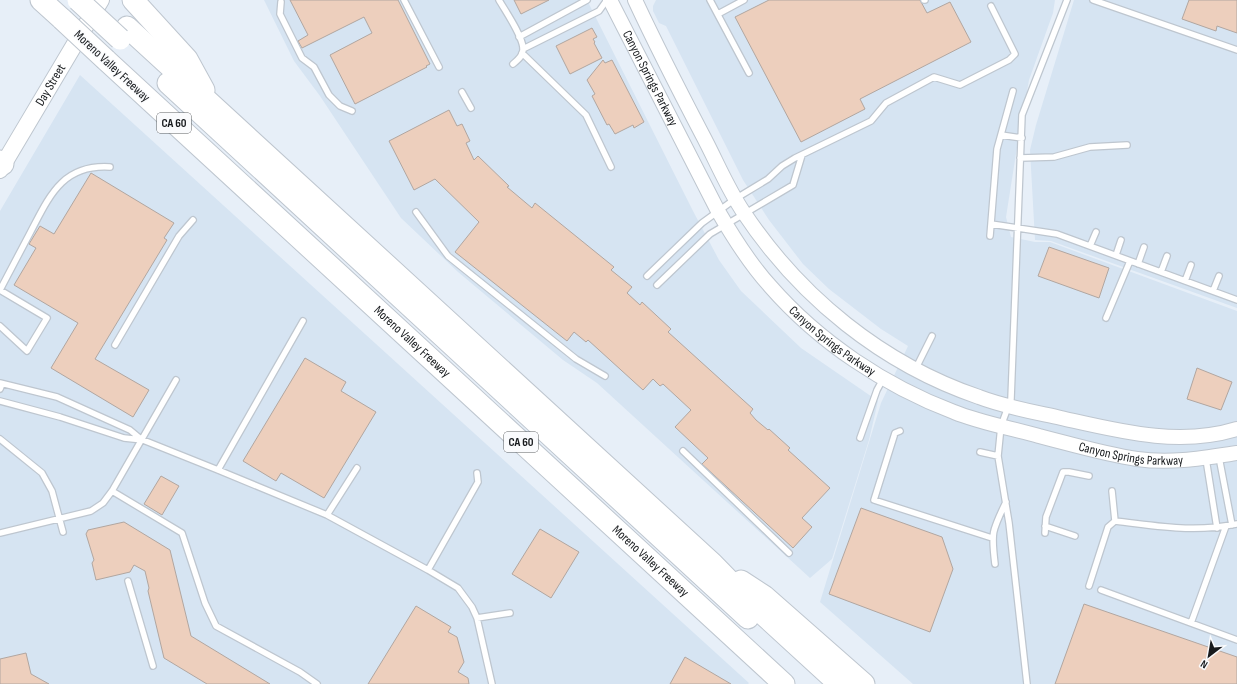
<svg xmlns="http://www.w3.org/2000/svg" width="1237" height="684" font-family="'Sofia Sans Condensed',sans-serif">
  <rect width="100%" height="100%" fill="#e7eff8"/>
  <!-- built -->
  <path fill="#d6e4f2" d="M 264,0 L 587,0 L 693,211 L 719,260 L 741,291 L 801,348 L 878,401 L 869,440 L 832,559 L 810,578 L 597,383 L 563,360 L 458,272 L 401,218 L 320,96 L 294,61 Z
    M 656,0 L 1055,0 L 1053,13 L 1029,80 L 1018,141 L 1006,217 L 1011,237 L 1035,242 L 1050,242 L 1237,311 L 1237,684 L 913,684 L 820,602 L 881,403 L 908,346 L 881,329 L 829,289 L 803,264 L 769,220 L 743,180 L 666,26 L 659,23 L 653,11 L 653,6 Z
    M 1074,0 L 1237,0 L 1237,308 L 1051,241 L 1035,240 L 1030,150 L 1036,125 Z
    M 80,75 L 749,683 L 748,684 L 0,684 L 0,211 Z"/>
  <!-- building -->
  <path fill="#edcfbd" stroke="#b1a6a0" d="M 290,0 L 398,0 L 430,64 L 426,66 L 427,67 L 355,104 L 330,55 L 372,33 L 364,17 L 302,48 L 298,41 L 308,35 Z
    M 514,0 L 549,0 L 521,14 Z
    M 769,0 L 920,0 L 927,13 L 950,2 L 971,42 L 860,99 L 865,109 L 801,142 L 735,17 Z
    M 1189,0 L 1237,0 L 1237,33 L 1217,26 L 1216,31 L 1182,19 Z
    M 592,28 L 597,37 L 593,39 L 595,42 L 594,43 L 602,58 L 570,74 L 556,46 Z
    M 603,60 L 605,63 L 612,60 L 644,122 L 634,128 L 633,125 L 615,134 L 609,124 L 607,125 L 592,96 L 595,94 L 587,80 Z
    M 449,110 L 457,126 L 462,124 L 470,141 L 466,143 L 474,160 L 478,156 L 509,186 L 507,187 L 532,208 L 535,203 L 614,267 L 611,270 L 632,287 L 627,293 L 640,305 L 642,302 L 671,329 L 668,332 L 753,409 L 750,413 L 756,420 L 768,430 L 769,429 L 790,448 L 788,450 L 830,488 L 802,518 L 812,527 L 793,548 L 702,464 L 708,458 L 675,427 L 691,410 L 663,384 L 660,386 L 653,379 L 643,390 L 588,340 L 586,342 L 574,332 L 567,341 L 455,252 L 479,222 L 435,179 L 414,190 L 389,141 Z
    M 91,173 L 174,223 L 164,238 L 167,240 L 95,359 L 149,390 L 133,417 L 51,368 L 78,323 L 14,285 L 36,248 L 29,244 L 40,226 L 54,234 Z
    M 1049,247 L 1109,268 L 1099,298 L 1038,276 Z
    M 305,358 L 346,382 L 341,391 L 376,412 L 324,498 L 281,473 L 276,481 L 243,461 Z
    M 1197,368 L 1232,382 L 1221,410 L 1187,399 Z
    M 161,476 L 179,486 L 162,515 L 144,504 Z
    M 861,508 L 942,537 L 953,569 L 930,632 L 829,594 Z
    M 124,522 L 170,550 L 191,636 L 270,684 L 207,684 L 164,658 L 148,591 L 149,588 L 145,571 L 134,565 L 130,572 L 96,580 L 92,563 L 94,560 L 86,534 L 88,530 Z
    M 540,529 L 579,552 L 551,598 L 512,574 Z
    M 1084,604 L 1237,657 L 1237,684 L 1055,684 Z
    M 416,606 L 451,627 L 448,632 L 457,637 L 464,662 L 458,672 L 468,678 L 469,684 L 368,684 Z
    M 26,653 L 31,674 L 49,684 L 0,684 L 0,659 Z
    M 685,657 L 731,684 L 670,684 Z"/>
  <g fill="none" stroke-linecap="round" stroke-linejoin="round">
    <defs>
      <path id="service" d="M 404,0 L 439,67
        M 499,0 C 506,12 522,35 523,48 C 524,55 518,60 513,64
        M 710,0 L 749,73
        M 924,0 L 925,0
        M 1093,0 L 1237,50
        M 281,2 L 280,14 L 302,58 L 314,67 L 329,95 L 340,106 L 352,111
        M 718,14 L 744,0
        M 519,37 L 587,0
        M 523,49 L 599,11 L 607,0
        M 522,53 L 586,115 L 611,167
        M 462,92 L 471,108
        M 1001,135 L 1022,138
        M 1020,158 L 1054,157 L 1090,147 L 1127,145
        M 416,212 L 448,256 L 576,359 L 605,376
        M 991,224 L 1057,234 L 1237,300
        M 990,236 L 997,149 L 1013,91
        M 1090,246 L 1096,232
        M 1116,255 L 1121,240
        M 1138,264 L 1144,247
        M 1161,272 L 1167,256
        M 647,276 L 702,223 L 735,199 L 768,179 L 782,166 L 795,158 L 871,121 L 886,103 L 934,77 L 960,85 L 1009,60 L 1015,54 L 991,6
        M 1185,281 L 1191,265
        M 657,285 L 710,234 L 793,185 L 802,155
        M 0,290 C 10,271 20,252 30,233 C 49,197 62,164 110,167
        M 1213,291 L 1219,276
        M 1106,318 L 1130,261
        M 0,326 L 27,351 L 47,318 L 0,290
        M 115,345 L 179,236 L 193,220
        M 915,370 L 932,336
        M 0,383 L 57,397 L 130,430 L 142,440
        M 0,389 L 2,384
        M 0,401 L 60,417 L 124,438 L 143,440 L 218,470 L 327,515 L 428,570 L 458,588 L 472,607 L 477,618 L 492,684
        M 900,431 L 895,433 L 874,500 L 992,538
        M 860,438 L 877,390 L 883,379
        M 0,439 L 42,473 L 52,491 L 63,532
        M 683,451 L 789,553
        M 980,452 L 998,456
        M 1219,457 L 1232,525
        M 1206,459 L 1217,528
        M 218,470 L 303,321
        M 112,491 L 182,533 L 205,603 L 216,626 L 300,672 L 317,684
        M 1112,491 L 1115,521
        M 327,515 L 357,468
        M 1045,526 L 1075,536
        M 0,533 L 91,511 L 103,503 L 112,491 L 176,380
        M 1045,533 L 1046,517 L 1063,472 L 1069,472 L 1089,476
        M 995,564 C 991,532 992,531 1006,502
        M 428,570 L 478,482 L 477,473
        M 128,581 L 153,666
        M 1089,586 L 1108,527 L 1115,521 C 1159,526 1193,533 1237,524
        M 1101,590 L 1237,640
        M 477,618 L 510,613
        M 1191,623 L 1226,526
        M 1027,684 L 1009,523 L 998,456 L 1001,426 L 1011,399 L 1022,115 L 1067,0"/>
      <g id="tertiary">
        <path id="s1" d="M 610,0 L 718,211 C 733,237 750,264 770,286 C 819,342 885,386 954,412 C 981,423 1011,428 1039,436 C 1071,444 1104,454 1137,459 C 1171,464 1204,458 1237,453"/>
        <path d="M 635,0 C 656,45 679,90 702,134 C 716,160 727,188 744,213 C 800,297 882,364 979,397 C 1005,407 1034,412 1061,418 C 1119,431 1179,447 1237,429"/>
      </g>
      <g id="secondary">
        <path id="s2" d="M 0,170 L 101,0"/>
      </g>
      <g id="motorway">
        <path d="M 41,0 L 62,19"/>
        <path d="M 133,0 L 187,59 L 204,90"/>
        <path d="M 127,27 L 713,564 L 755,607 L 839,684"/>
        <path id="s3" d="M 106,60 L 784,684"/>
        <path d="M 168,83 L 748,618"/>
        <path d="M 0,161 L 3,164"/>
        <path d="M 741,581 L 764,596 L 864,684"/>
      </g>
    </defs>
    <!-- service casing -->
    <use href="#service" stroke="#bec6cf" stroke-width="8"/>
    <!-- tertiary casing -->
    <use href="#tertiary" stroke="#bec6cf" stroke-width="16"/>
    <!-- secondary casing -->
    <use href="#secondary" stroke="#bec6cf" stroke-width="18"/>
    <!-- motorway casing -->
    <use href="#motorway" stroke="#bec6cf" stroke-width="23"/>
    <!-- service -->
    <use href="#service" stroke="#fff" stroke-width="5.5"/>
    <!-- tertiary -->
    <use href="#tertiary" stroke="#fff" stroke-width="14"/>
    <!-- secondary -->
    <use href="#secondary" stroke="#fff" stroke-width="16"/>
    <!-- motorway -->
    <use href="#motorway" stroke="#fff" stroke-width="21"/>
    <defs>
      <path id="motorway-bridge" d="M 78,0 L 120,39
        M 62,19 L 106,60"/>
    </defs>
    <!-- motorway-bridge casing -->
    <use href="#motorway-bridge" stroke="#bec6cf" stroke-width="23" stroke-linecap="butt"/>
    <!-- motorway-bridge -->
    <use href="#motorway-bridge" stroke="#fff" stroke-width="21"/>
  </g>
  <g text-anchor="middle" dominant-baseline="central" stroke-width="3" stroke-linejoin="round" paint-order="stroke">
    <!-- shield labels -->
    <g fill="#fafbfd" stroke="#5b5e60" stroke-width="1">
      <rect x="157" y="113" width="34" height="20" rx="3"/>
      <rect x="504" y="432" width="34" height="20" rx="3"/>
    </g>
    <g font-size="12" font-weight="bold" fill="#171a1d">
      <text x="174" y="123">CA 60</text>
      <text x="521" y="442">CA 60</text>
    </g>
    <!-- street labels -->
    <g font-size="13" fill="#171a1d" stroke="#fafbfd">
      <text transform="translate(112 66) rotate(43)">Moreno Valley Freeway</text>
      <text stroke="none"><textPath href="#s1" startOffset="88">Canyon Springs Parkway</textPath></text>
      <text stroke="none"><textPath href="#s2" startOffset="99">Day Street</textPath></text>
      <text stroke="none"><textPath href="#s1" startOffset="412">Canyon Springs Parkway</textPath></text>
      <text stroke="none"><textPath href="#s3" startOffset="416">Moreno Valley Freeway</textPath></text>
      <text stroke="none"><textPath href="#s1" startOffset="736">Canyon Springs Parkway</textPath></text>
      <text stroke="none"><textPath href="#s3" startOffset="740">Moreno Valley Freeway</textPath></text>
    </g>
  </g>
  <!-- north arrow -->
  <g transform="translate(1209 656) rotate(211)" stroke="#fafbfd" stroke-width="3" paint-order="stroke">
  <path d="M0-3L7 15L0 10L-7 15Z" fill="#171a1d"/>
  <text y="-6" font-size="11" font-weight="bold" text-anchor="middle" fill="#171a1d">N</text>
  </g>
</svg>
